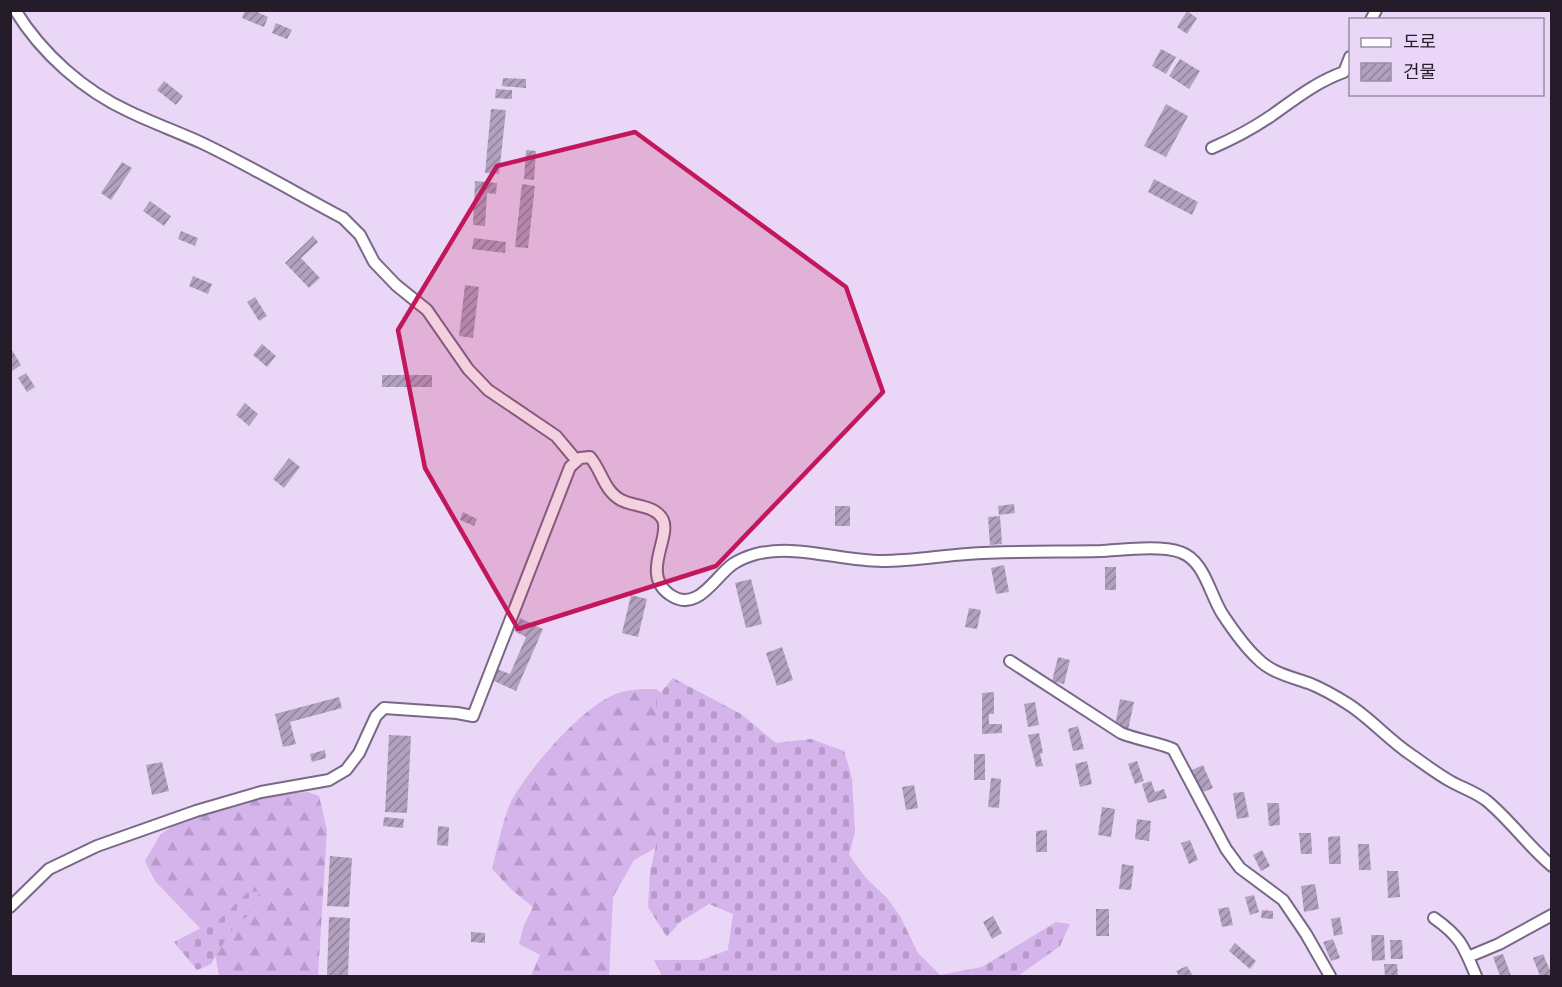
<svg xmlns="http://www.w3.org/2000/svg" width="1562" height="987" font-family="Figtree,'Noto Sans KR',sans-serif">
  <defs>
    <pattern id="forest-firs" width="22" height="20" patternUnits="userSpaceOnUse" patternTransform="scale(1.5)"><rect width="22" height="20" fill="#d4b4ea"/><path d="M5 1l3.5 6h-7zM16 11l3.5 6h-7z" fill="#b69ac9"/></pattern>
    <pattern id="cemetery-stones" width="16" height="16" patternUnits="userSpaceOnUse" patternTransform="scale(1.5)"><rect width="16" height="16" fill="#d4b4ea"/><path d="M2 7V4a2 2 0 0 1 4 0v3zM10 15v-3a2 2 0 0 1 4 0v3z" fill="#b69ac9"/></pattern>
    <pattern id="building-hatch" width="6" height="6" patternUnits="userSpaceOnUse" patternTransform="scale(1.5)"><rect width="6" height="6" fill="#b2a0be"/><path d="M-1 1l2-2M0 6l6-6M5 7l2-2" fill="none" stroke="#91829a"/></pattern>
  </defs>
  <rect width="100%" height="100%" fill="#ead7f7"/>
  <!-- forest -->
  <path fill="url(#forest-firs)" d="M 656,689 L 667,698 L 666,842 L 634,860 L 613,897 L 609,976 L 531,976 L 540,955 L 519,944 L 524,925 L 533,907 L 512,890 L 492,869 C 497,851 504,813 513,798 C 532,766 577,713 611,696 C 624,689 642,689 656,689 Z
    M 308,792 L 319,796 L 327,830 L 318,976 L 219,976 L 213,942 L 155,881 L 145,861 L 160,835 L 178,822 L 229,805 L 271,795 Z"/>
  <!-- cemetery -->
  <path fill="url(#cemetery-stones)" d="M 673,678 L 741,714 L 776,743 L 811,739 L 844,751 L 852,778 L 855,832 L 849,855 L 866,878 L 887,898 L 900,916 L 918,953 L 940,975 L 982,967 L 1056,922 L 1070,924 L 1060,946 L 1018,976 L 662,976 L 654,960 L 701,960 L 728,950 L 733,914 L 709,904 L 680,922 L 667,937 L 648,907 L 650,872 L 660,827 L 656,698 Z
    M 259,891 L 254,911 L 234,926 L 211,964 L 197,970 L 174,942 L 201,928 L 214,925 L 247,893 Z"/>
  <!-- building -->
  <path fill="url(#building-hatch)" d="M 245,10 L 253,10 L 268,17 L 264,27 L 242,18 Z
    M 1187,11 L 1197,18 L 1187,34 L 1177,27 Z
    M 276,23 L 292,30 L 287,39 L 272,33 Z
    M 1161,49 L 1176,57 L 1166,74 L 1152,66 Z
    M 1180,59 L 1200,71 L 1189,89 L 1169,76 Z
    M 503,78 L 526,79 L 526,88 L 502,86 Z
    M 164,81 L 183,96 L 176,105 L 157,90 Z
    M 496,89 L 512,90 L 512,99 L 495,98 Z
    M 1166,104 L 1188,116 L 1166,157 L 1144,146 Z
    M 491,109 L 506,110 L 499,174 L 485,173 Z
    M 526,150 L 536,151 L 534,180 L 524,179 Z
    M 122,162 L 132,168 L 111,200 L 101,193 Z
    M 1154,179 L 1198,202 L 1192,215 L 1148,192 Z
    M 475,181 L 497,183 L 496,194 L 487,193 L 485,226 L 473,225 Z
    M 522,184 L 535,186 L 528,248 L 515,247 Z
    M 150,201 L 171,216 L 164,226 L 143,211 Z
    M 181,231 L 198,238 L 195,246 L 178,239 Z
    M 313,236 L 318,242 L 301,258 L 320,278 L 309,288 L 285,263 Z
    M 474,238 L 506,242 L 505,253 L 472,249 Z
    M 193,276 L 212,284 L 208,294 L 189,286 Z
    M 465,285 L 479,287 L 473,338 L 459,336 Z
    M 255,297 L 267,316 L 259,321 L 247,302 Z
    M 262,344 L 276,356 L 267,367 L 253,355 Z
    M 10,350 L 12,350 L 21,365 L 12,371 Z
    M 26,373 L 35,387 L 27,392 L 18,378 Z
    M 382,375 L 432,375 L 432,387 L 382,387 Z
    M 245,403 L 258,414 L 249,426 L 236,415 Z
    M 289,458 L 300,467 L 284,488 L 273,479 Z
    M 1014,504 L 1015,513 L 999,515 L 998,506 Z
    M 835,506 L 850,506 L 850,526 L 835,526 Z
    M 463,512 L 477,519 L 474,526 L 460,520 Z
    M 1000,516 L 1002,544 L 990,545 L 988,517 Z
    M 1004,565 L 1009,592 L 996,594 L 991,568 Z
    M 1105,567 L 1116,567 L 1116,590 L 1105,590 Z
    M 751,579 L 762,624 L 746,628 L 735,583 Z
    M 631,595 L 647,599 L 638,637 L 622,633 Z
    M 969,608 L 981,610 L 977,629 L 965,627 Z
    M 520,618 L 543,629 L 516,691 L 492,680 L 497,669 L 510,674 L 526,637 L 514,631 Z
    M 782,647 L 793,680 L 777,686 L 766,653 Z
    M 1058,657 L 1070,660 L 1064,684 L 1052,681 Z
    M 994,692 L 994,714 L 989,714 L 989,724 L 1002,724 L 1002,733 L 982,734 L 982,693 Z
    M 339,697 L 342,708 L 290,722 L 296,744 L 283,747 L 275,714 Z
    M 1120,699 L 1134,702 L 1128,730 L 1115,727 Z
    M 1035,702 L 1039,725 L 1028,727 L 1024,704 Z
    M 1078,726 L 1084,749 L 1073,751 L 1068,729 Z
    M 1039,733 L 1043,753 L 1040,754 L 1043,766 L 1036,767 L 1028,735 Z
    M 389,735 L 411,736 L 407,813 L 385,812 Z
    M 325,750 L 326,758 L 312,762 L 310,754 Z
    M 974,754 L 985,754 L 985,780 L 974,780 Z
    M 1087,761 L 1092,784 L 1080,787 L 1075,764 Z
    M 1137,761 L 1144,781 L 1135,784 L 1128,764 Z
    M 162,762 L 169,791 L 152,795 L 146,765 Z
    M 1203,765 L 1213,788 L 1201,793 L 1192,770 Z
    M 991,778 L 1001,779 L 999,808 L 988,807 Z
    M 1151,781 L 1155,792 L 1164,789 L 1167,798 L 1148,803 L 1142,784 Z
    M 914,785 L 918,808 L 906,810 L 902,787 Z
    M 1244,792 L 1249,817 L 1237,819 L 1233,793 Z
    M 1267,803 L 1279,803 L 1280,825 L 1269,826 Z
    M 1102,807 L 1115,809 L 1111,837 L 1098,835 Z
    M 384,817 L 404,819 L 403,828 L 383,826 Z
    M 1137,819 L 1151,821 L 1149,841 L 1135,839 Z
    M 438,826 L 449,827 L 448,846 L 437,845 Z
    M 1047,830 L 1047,852 L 1036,852 L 1036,831 Z
    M 1299,833 L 1311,833 L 1312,854 L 1301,854 Z
    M 1340,836 L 1341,864 L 1329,864 L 1328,837 Z
    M 1190,840 L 1198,860 L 1189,864 L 1181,843 Z
    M 1358,844 L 1369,844 L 1371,870 L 1359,870 Z
    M 1262,850 L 1270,866 L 1261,871 L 1253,855 Z
    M 330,856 L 352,858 L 349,907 L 327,906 Z
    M 1122,864 L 1134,866 L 1131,890 L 1119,889 Z
    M 1387,871 L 1398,871 L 1400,897 L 1388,898 Z
    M 1315,884 L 1319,909 L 1304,912 L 1301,886 Z
    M 1254,895 L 1259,912 L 1250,915 L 1245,897 Z
    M 1229,907 L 1233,925 L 1222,927 L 1218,909 Z
    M 1096,909 L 1109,909 L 1109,936 L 1096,936 Z
    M 1262,910 L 1273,911 L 1273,919 L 1261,918 Z
    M 993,916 L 1002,933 L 992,939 L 983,922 Z
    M 329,917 L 350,918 L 348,976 L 327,976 Z
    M 1340,917 L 1343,934 L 1334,936 L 1331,919 Z
    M 471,932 L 485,933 L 485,943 L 471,942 Z
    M 1371,935 L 1384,935 L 1385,960 L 1372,961 Z
    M 1333,939 L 1340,958 L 1331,961 L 1323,942 Z
    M 1390,940 L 1402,940 L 1403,959 L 1391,959 Z
    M 1235,943 L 1256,961 L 1250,969 L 1229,951 Z
    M 1503,954 L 1511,976 L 1500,976 L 1493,957 Z
    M 1543,954 L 1552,975 L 1552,976 L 1540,976 L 1533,958 Z
    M 1384,964 L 1397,964 L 1398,976 L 1385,976 Z
    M 1187,966 L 1193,976 L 1179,976 L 1176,971 Z"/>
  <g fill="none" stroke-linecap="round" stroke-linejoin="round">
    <defs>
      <path id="street" d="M 15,10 C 42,54 84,91 130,112 C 153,123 178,132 202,143 C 250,166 296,193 343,218 L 360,235 L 374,262 L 396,285 L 427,310 L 468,369 L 488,390 L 556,436 L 577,461
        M 1371,20 L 1376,10
        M 1212,148 C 1233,139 1252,129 1271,116 C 1295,99 1316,82 1344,72 L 1350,57
        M 1010,661 L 1121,733 C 1138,740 1156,742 1173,749 L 1226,849 L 1240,868 L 1283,900 L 1306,934 L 1330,976
        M 10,907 L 49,869 L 97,846 L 196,811 L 261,792 L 329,780 L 346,770 L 359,753 L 376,716 L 384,708 L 457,713 L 473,716 L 570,467 L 580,458 L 590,457 C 602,471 604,491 621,500 C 634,507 656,505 663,520 C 671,537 641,574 669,594 C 697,615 715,576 733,564 C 739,560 749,556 756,554 C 798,544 840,561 882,561 C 911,561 939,556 967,554 C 1012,551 1056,552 1101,551 C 1122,550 1160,545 1180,552 C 1205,560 1210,596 1223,615 C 1233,630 1244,646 1257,658 C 1271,673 1292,677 1311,684 C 1323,689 1337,697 1348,704 C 1370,718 1388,739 1410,754 C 1423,763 1436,773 1450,781 C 1462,788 1476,792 1487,801 C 1511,821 1528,846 1552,866
        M 1434,918 C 1461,937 1464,947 1476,976
        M 1468,957 L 1499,944 L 1552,915"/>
    </defs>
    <!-- street casing -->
    <use href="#street" stroke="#7a6986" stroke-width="14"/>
    <!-- street -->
    <use href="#street" stroke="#fff" stroke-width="10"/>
  </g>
  <!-- marked area -->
  <path fill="#c2185b" fill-opacity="0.2" stroke="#c2185b" stroke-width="4.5" stroke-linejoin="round" d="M 635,132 L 846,287 L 883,392 L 716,566 L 518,629 L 425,468 L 398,330 L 497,166 Z"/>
  <!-- border -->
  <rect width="1562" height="987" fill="none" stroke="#241d29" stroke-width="24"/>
  <!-- legend -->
  <rect x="1349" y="18" width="195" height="78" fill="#ead7f7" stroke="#9b8da5" stroke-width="1.5"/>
  <rect x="1361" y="38" width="30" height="9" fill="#ffffff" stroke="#9b8da5" stroke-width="1.5"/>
  <text x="1403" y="48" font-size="18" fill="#241d29">도로</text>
  <rect x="1361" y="63" width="30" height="18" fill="url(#building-hatch)" stroke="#9b8da5" stroke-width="1.5"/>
  <text x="1403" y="78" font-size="18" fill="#241d29">건물</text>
</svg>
